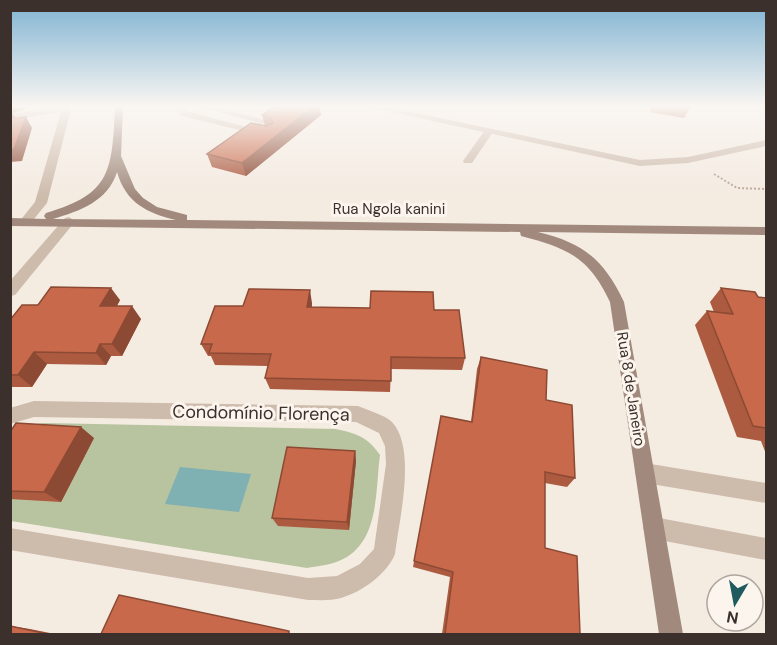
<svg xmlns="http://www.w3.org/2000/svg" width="777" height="645" font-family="'DM Sans',sans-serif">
  <rect width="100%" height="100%" fill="#f4ebe1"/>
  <!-- green -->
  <path fill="#b8c4a0" d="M 45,423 L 335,429 C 356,433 368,437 380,455 C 375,492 380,544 339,561 C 330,565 317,566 307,568 L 11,521 L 10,433 L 27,425 Z"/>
  <!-- water -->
  <path fill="#7fb0b2" d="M 180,467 L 251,474 L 239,512 L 165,504 Z"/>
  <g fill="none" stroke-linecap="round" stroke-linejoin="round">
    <!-- path -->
    <path stroke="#b9a596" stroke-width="2" stroke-dasharray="2 2" stroke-linecap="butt" d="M 714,174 L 737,188 L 766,189"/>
    <!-- lane -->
    <path fill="#cdbbac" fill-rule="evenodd" d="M 63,106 L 71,106 L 71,109 L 47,203 L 29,225 L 21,225 L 19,222 L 35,202 L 61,112 L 10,120 L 10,114 Z
      M 485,130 L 493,132 L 472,163 L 464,163 L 463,161 Z
      M 69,217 L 75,221 L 73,224 L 15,295 L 10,296 L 10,281 L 65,218 Z
      M 34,401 L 358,406 C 367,410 385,415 392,422 C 417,449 399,520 395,554 C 386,575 363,591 341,598 C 331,601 319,600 308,600 L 10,550 L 10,528 L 308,578 L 337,576 L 360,564 L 374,549 L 386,464 L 385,446 L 379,433 L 356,422 L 34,417 L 10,424 L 10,408 Z
      M 645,463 L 766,483 L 766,503 L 645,483 L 638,480 L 635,473 L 638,466 Z
      M 654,517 L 766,538 L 766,560 L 654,539 L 647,535 L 643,528 L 647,521 Z"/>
    <!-- street -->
    <path fill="#cdbbac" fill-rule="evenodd" d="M 174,106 L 183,106 L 186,111 L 269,133 L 264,136 L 190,118 L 180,115 Z
      M 198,106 L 214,106 L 268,121 L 263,124 Z
      M 364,106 L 383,106 L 640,160 L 688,157 L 766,140 L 766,146 L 688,163 L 640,166 Z"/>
    <!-- secondary -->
    <path fill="#a18a7d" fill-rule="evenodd" d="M 115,106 L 123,106 L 121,156 L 135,189 L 143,198 L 157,207 L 187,215 L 187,220 L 766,227 L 766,235 L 538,232 C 584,243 604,260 624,302 L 683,634 L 659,634 L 610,302 C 589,257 567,248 521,236 L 520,232 L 10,226 L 10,218 L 46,219 L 44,216 L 46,213 C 112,194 112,170 115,106 ZM 117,172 C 126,203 147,213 176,220 L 53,219 C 80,211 108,201 117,172 Z"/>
  </g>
  <!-- wall -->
  <path fill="#ac5a40" d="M 275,106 L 319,106 L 321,115 L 246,176 L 212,167 L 207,154 L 265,126 L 262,115 Z
    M 651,106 L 690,106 L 690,108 L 684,118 L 650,112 Z
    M 721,288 L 758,297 L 766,298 L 766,454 L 761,441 L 737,437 L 695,325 L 707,311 L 714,312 L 710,302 Z
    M 120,300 L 117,306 L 141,319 L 122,356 L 111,356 L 106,365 L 47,364 L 32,387 L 10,387 L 10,320 L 38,305 Z
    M 312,303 L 312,307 L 434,310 L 465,358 L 462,370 L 391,369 L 390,392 L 270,389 L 265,378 L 268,366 L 215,365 L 211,356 L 208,356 L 201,344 Z
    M 481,357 L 546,400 L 575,478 L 567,487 L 545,483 L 545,548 L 580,634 L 442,634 L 450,577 L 413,567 L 441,416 L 471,422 L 477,369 Z
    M 10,432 L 94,438 L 61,502 L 10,499 Z
    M 355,451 L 356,461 L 349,530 L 278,526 L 272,518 Z
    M 10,626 L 30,629 L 55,634 L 10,634 Z"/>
  <!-- shaded-wall -->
  <path fill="#8c4a34" d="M 10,106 L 26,106 L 24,110 L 13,113 L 18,121 L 10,126 Z
    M 314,106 L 319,106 L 321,115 L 246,176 L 242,163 Z
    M 26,117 L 32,128 L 22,161 L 10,162 L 10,150 Z
    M 111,288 L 120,300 L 110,318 L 100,306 Z
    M 310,290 L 312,303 L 309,320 L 307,307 Z
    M 132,306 L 141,319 L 122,356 L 112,344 Z
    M 100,344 L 111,356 L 106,365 L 96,353 Z
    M 34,352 L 47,364 L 32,387 L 18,375 Z
    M 81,427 L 94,438 L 61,502 L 44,492 Z
    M 355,451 L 356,461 L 349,530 L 347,522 Z"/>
  <!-- building -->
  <path fill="#c8694b" stroke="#8c4a34" stroke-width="1.5" d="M 275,106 L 314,106 L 242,163 L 207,154 L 251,123 L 266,126 L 273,123 L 271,118 L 262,115 Z
    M 26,117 L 14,149 L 10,150 L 10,119 Z
    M 51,287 L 111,288 L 100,306 L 132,306 L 112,344 L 100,344 L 96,353 L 34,352 L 18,375 L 10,375 L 10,320 L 22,305 L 38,305 Z
    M 721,288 L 755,292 L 758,297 L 766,298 L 766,428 L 753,426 L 707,311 L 733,314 Z
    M 249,289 L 310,290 L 307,307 L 370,308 L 371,291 L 433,292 L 434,310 L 459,310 L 465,358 L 391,357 L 391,381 L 265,378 L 271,354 L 209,353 L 212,344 L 201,344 L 215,306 L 243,306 Z
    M 481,357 L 547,370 L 546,400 L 572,405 L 575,478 L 545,472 L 545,548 L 577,556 L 580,634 L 445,634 L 453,572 L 414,561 L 441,416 L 472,422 Z
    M 16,423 L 81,427 L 44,492 L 10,491 L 10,432 Z
    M 287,447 L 355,451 L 347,522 L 272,518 Z
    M 119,595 L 289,631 L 289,634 L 101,634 Z
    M 10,626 L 48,634 L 10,634 Z"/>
  <!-- sky -->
  <linearGradient id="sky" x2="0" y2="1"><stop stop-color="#7eb2d2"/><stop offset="0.54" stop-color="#faf6f2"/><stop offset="1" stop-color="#faf6f2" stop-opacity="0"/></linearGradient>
  <rect width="777" height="197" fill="url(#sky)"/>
  <g text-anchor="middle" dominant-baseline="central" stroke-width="6" stroke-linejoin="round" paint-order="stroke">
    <!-- street labels -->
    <g font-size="15" fill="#3b302b" stroke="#fbf5ee">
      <text x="389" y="209">Rua Ngola kanini</text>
      <text transform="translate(631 389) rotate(81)">Rua 8 de Janeiro</text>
    </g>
    <!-- near-street labels -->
    <g font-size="18" fill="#3b302b" stroke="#fbf5ee">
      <text transform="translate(261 413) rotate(1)">Condomínio Florença</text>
    </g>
  </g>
  <!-- border -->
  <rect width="777" height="645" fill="none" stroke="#3b302b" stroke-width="24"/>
  <!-- north arrow -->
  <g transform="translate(735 603) rotate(190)"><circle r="28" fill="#fbf5ee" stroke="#aea6a0" stroke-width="1.5"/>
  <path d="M0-4.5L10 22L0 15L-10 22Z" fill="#1f5a5e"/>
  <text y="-9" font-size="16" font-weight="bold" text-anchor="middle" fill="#3b302b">N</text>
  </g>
</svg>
